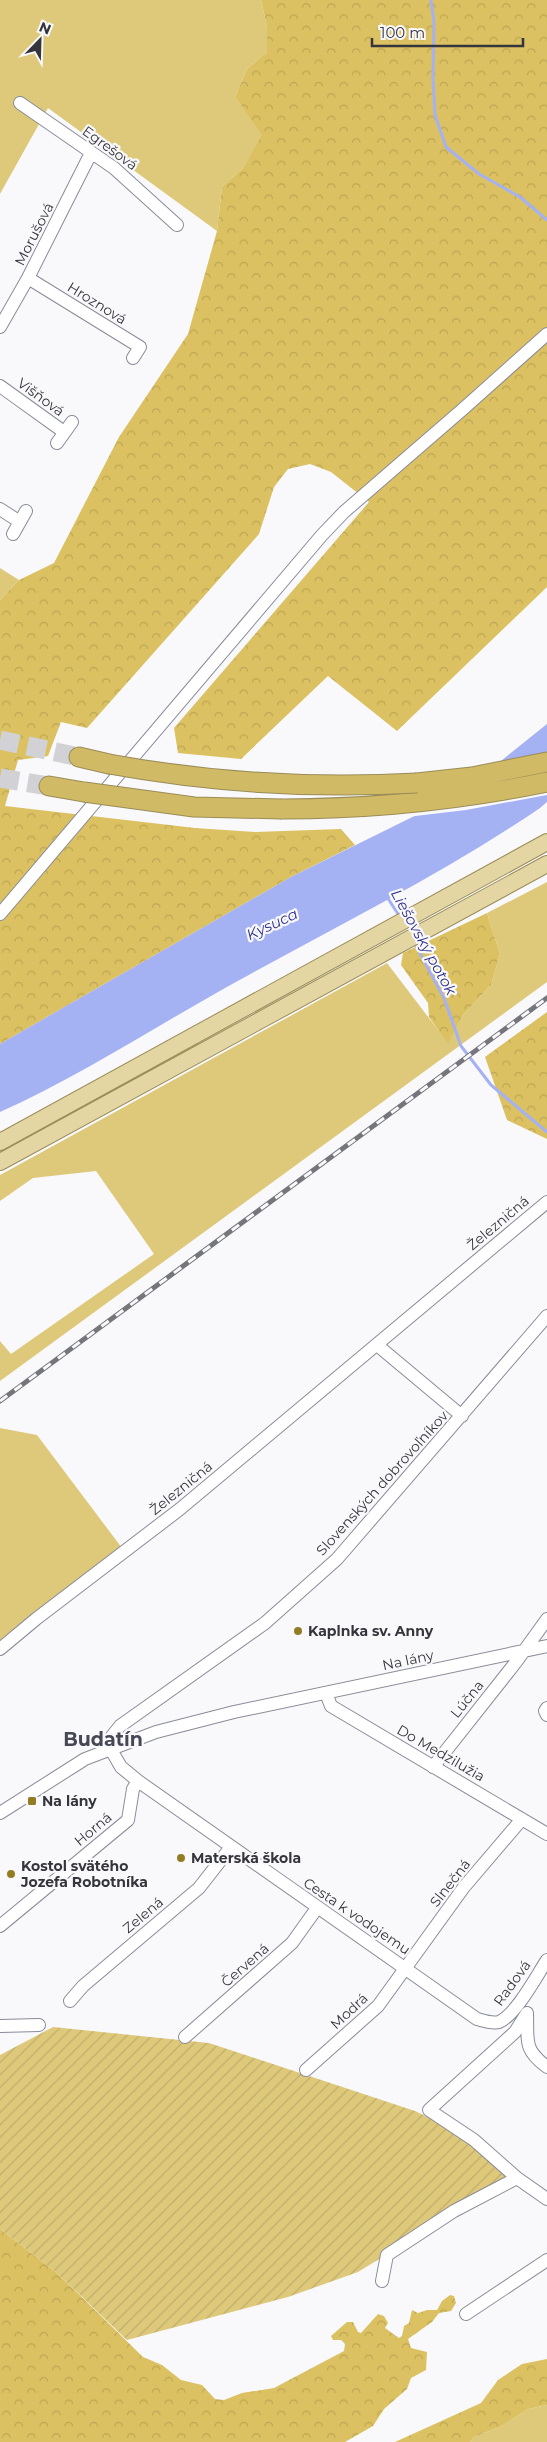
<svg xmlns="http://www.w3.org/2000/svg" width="547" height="2442" font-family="Montserrat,sans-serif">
  <defs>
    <pattern id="forest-crowns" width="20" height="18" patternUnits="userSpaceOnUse" patternTransform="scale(1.25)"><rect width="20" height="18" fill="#dbc161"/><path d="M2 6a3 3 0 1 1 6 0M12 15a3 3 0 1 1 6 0" fill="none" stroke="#bda655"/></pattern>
    <pattern id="garden-furrows" width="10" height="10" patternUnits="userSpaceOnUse" patternTransform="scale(1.25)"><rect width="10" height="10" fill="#dec97b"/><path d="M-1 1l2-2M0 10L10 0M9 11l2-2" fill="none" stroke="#bfad6b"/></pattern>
  </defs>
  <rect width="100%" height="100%" fill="#f9f9fc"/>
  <!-- grass -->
  <path fill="#dec97b" d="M 0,0 L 261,0 L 267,27 L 267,52 L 247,69 L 235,97 L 263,135 L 243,168 L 222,187 L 217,231 L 48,108 L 0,194 Z
    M 0,568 L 19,580 L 0,600 Z
    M 547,882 L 547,982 L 0,1381 L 0,1341 L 11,1354 L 154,1254 L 96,1171 L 33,1178 L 0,1201 L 0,1175 L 387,963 L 448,1043 L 463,1015 L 491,985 L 500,954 L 487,913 Z
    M 197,1042 L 199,1046 L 0,1155 L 0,1149 Z
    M 0,1428 L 37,1435 L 122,1548 L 0,1644 Z
    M 547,2405 L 547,2442 L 470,2442 L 474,2437 L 502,2426 L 528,2409 Z"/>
  <!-- forest -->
  <path fill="url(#forest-crowns)" d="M 261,0 L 547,0 L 547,587 L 397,731 L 328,676 L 241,759 L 178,753 L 174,728 L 369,502 L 331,472 L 310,464 L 288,469 L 274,487 L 259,534 L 87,728 L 61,722 L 48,756 L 18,760 L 5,806 L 195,828 L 255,832 L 341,829 L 355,845 L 291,877 L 0,1044 L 0,600 L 19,580 L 54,563 L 119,437 L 188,334 L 217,231 L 222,187 L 243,168 L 262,135 L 235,97 L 247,69 L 267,52 L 267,27 Z
    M 487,913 L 500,954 L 491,985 L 463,1015 L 448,1044 L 429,1017 L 428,1003 L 401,965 L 403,953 Z
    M 547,1012 L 547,1139 L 507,1120 L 485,1057 Z
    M 0,2229 L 56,2272 L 143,2357 L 162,2365 L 181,2380 L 202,2385 L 215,2399 L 224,2400 L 242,2393 L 274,2388 L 344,2351 L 345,2344 L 341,2340 L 333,2340 L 331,2336 L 347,2322 L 353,2322 L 358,2332 L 361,2333 L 378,2314 L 384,2316 L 388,2323 L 385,2328 L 399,2338 L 402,2336 L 404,2326 L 409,2323 L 412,2310 L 418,2313 L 427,2310 L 437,2310 L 442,2301 L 450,2295 L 454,2296 L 456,2303 L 451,2311 L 439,2313 L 432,2322 L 408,2339 L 411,2348 L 427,2352 L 426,2370 L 411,2378 L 407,2389 L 384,2409 L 373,2426 L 345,2442 L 0,2442 Z
    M 547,2359 L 547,2405 L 528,2409 L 502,2426 L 474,2437 L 470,2442 L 395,2442 L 481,2403 L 498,2380 L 522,2364 Z"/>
  <!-- garden -->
  <path fill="url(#garden-furrows)" d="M 53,2027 L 209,2043 L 415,2111 L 465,2135 L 525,2179 L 430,2228 L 358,2272 L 288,2297 L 127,2340 L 56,2272 L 0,2229 L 0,2055 Z"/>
  <!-- water -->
  <path fill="#a4b1f3" d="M 547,724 L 547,802 L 540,808 C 440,876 331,929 225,988 C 150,1030 78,1077 0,1112 L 0,1044 L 291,877 L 461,793 Z"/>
  <!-- pier -->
  <path fill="#f9f9fc" d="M 547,773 L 547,795 L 466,810 L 407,817 L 460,791 Z"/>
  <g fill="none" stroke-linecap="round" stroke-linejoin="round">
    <!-- stream -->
    <path stroke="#a4b1f3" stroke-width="3" d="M 431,0 L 434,22 L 433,78 L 435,115 L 446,147 L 479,174 L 520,197 L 547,220
      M 387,897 L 400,917
      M 414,942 L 444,998 L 461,1046 L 491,1085 L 547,1132"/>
    <!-- highway-tunnel -->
    <path stroke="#d2d2d6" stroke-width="19" stroke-dasharray="19 9" stroke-linecap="butt" d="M 0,740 L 79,757
      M 0,778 L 49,786"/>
    <defs>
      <path id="minor" d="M 20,103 L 114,168 L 177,225
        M 28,278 L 140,347 L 133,358
        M 0,327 L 28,278 L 91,153
        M 0,386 L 64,432
        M 57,443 L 72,422
        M 0,509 L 20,522
        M 13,534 L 26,511
        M 0,914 L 322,535 L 344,512 L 463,409 L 547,334
        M 547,1316 L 337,1559 L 265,1623 L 120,1726 L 112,1736 L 110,1748 L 121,1767 L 138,1781 L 477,2019 C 484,2021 492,2024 499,2022 C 516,2015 537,1975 547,1960
        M 377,1345 L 462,1416
        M 0,1649 L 36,1619 L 180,1509 L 547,1202
        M 326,1693 L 331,1706 L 547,1834
        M 547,1708 L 545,1711 L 547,1715
        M 433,1767 L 516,1662 L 547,1619
        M 0,1813 L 85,1759 L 156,1732 L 234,1712 L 547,1646
        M 0,1926 L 128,1820 L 133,1789 L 138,1781
        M 70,2001 L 83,1986 L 199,1888 L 231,1847
        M 527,2013 L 515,2032 L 429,2110 L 474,2140 L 517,2178 L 547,2199
        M 527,2013 C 528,2041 523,2049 547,2067
        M 0,2026 L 39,2025
        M 185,2037 L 292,1943 L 317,1908
        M 306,2070 L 378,2006 L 464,1887 L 522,1819
        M 382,2281 L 387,2255 L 454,2211 L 517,2178
        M 466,2314 L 547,2260"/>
      <path id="major" d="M 0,1142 L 547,842
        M 0,1162 L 547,864"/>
      <path id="highway" d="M 79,757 L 109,764
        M 417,783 L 472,777 L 547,762
        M 49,786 L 84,792
        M 282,809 C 371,809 459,800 547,782"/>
    </defs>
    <!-- minor casing -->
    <use href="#minor" stroke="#898c99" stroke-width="14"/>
    <!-- major casing -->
    <use href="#major" stroke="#9a8c57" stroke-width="18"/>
    <!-- highway casing -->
    <use href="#highway" stroke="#9a8c57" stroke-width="21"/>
    <!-- minor -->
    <use href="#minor" stroke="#fff" stroke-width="12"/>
    <!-- major -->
    <use href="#major" stroke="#e3d6a3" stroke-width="16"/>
    <!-- highway -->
    <use href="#highway" stroke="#d0ba66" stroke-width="19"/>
    <defs>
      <path id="rail" d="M 0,1401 L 547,998"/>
    </defs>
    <!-- rail casing -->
    <use href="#rail" stroke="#75767b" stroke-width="5"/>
    <!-- rail -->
    <use href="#rail" stroke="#f9f9fc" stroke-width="3" stroke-dasharray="9" stroke-linecap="butt"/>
    <defs>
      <path id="highway-bridge" d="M 109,764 C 213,783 311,789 417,783
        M 84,792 L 194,807 L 282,809"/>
    </defs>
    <!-- highway-bridge casing -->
    <use href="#highway-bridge" stroke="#9a8c57" stroke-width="21" stroke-linecap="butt"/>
    <!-- highway-bridge -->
    <use href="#highway-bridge" stroke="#d0ba66" stroke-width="19"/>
  </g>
  <!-- markers -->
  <g fill="#937d24" stroke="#f9f9fc" stroke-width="2">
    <circle cx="298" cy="1631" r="5"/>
    <rect x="27" y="1796" width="10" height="10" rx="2.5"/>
    <circle cx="181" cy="1858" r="5"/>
    <circle cx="11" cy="1874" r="5"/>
  </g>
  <g text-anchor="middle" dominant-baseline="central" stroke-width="4.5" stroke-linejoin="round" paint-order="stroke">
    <!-- street labels -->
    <g font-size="14" fill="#35363c" stroke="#f9f9fc">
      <text transform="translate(110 148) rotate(36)">Egrešová</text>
      <text transform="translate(34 234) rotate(-63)">Morušová</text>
      <text transform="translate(97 303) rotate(32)">Hroznová</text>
      <text transform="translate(41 397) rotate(36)">Višňová</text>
      <text transform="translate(498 1223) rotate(-40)">Železničná</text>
      <text transform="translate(382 1483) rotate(-48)">Slovenských dobrovoľníkov</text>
      <text transform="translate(181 1488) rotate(-39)">Železničná</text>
      <text transform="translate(408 1660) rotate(-12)">Na lány</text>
      <text transform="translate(467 1699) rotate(-51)">Lúčna</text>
      <text transform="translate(441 1753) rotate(30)">Do Medzilužia</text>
      <text transform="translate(93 1829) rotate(-40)">Horná</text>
      <text transform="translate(450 1883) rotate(-52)">Slnečná</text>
      <text transform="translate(143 1915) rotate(-40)">Zelená</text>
      <text transform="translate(357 1916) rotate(34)">Cesta k vodojemu</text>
      <text transform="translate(245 1965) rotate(-41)">Červená</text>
      <text transform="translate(512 1983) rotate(-54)">Radová</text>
      <text transform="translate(349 2011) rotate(-43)">Modrá</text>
    </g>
    <!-- poi labels -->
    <g font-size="14" font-weight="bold" fill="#35363c" stroke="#f9f9fc" text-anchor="start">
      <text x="308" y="1631">Kaplnka sv. Anny</text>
      <text x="42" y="1801">Na lány</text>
      <text x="191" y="1858">Materská škola</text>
      <text x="21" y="1866">Kostol svätého<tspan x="21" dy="16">Jozefa Robotníka</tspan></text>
    </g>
    <!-- water labels -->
    <g font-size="15" font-style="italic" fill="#2f318e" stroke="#f9f9fc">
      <text transform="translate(272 924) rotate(-25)">Kysuca</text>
      <text transform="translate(424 942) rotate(61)">Liešovský potok</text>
    </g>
    <!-- district labels -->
    <g font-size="19" font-weight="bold" fill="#464955" stroke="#f9f9fc">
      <text x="103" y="1739">Budatín</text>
    </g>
  </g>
  <!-- north arrow -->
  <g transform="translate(40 40) rotate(23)" stroke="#f9f9fc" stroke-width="4" paint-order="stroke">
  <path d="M0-4L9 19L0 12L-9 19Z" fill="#35363c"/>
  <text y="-8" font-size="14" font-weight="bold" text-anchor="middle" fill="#35363c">N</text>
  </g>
  <!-- scale -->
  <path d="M372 38v8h151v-8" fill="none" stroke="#35363c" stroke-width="2.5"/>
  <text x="380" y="38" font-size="15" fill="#35363c" stroke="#f9f9fc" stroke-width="4" paint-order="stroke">100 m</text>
</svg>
